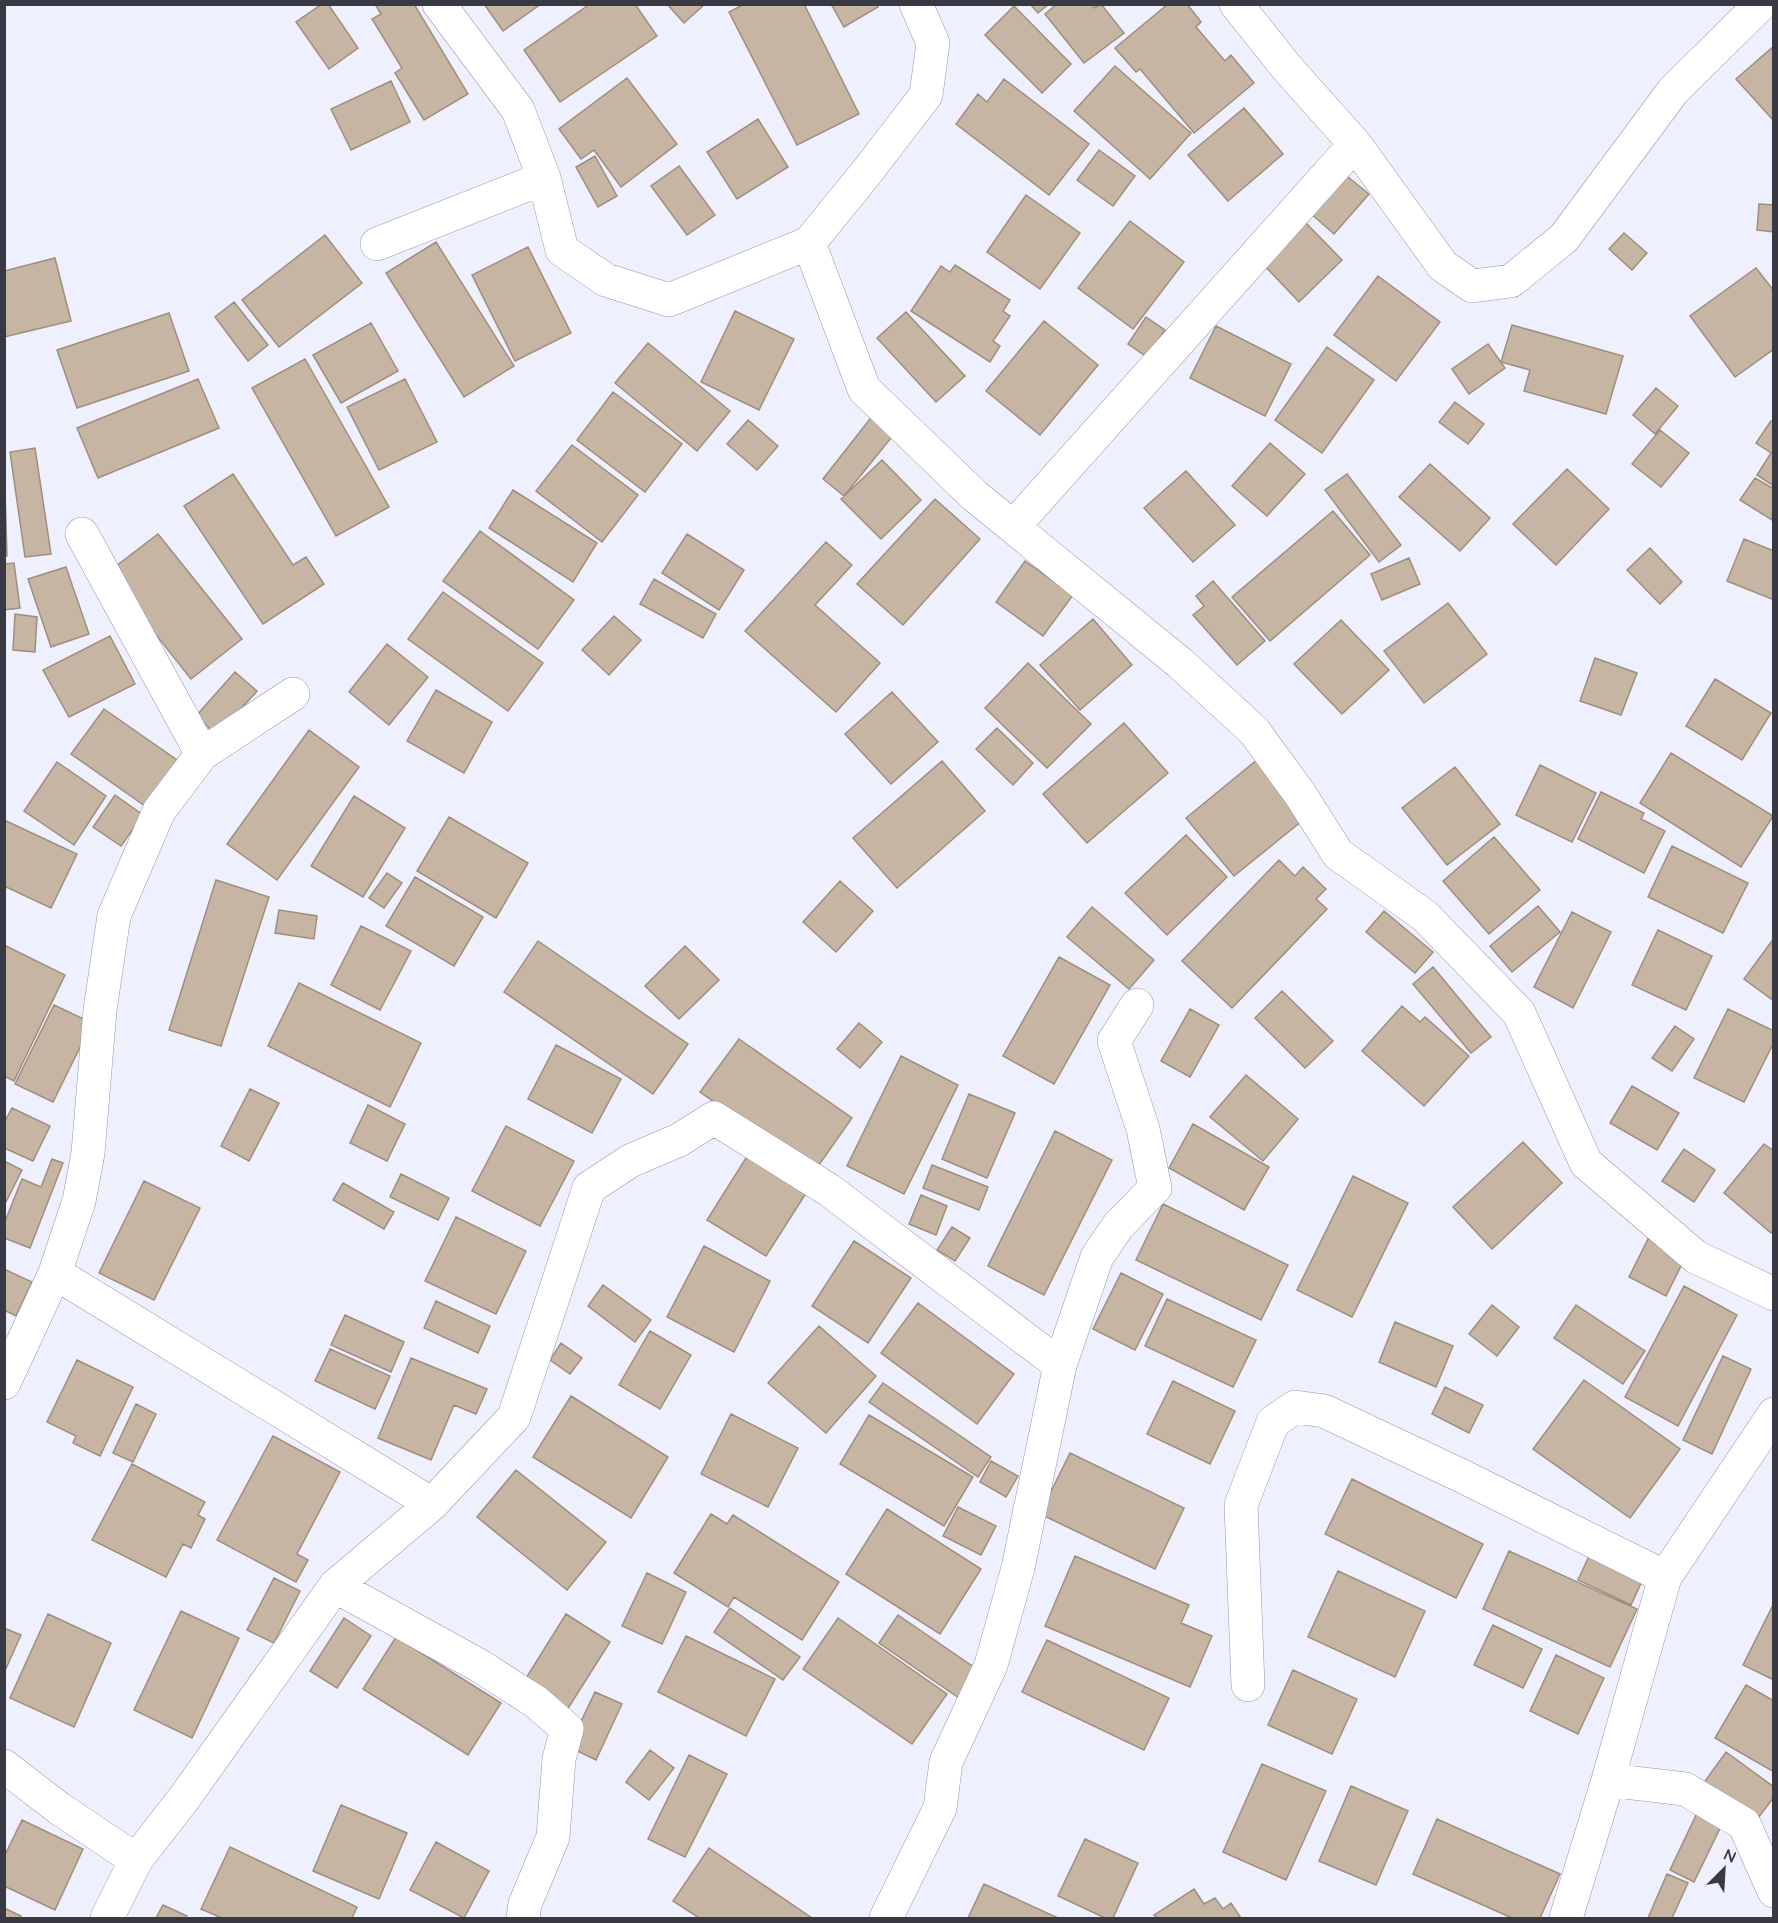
<svg xmlns="http://www.w3.org/2000/svg" width="1778" height="1923" font-family="Quicksand,sans-serif">
  <rect width="100%" height="100%" fill="#eff0fe"/>
  <!-- building -->
  <path fill="#c7b5a4" stroke="#9f8e7d" stroke-width="1.5" d="M 322,4 L 328,4 L 358,48 L 329,69 L 296,22 Z
    M 375,4 L 414,4 L 468,94 L 424,120 L 395,73 L 402,68 L 372,19 L 381,14 Z
    M 484,4 L 541,4 L 503,31 Z
    M 590,4 L 635,4 L 657,36 L 560,102 L 524,50 Z
    M 667,4 L 705,4 L 684,23 Z
    M 744,4 L 804,4 L 859,114 L 797,145 L 729,12 Z
    M 831,4 L 877,4 L 878,7 L 844,27 Z
    M 1030,4 L 1049,4 L 1038,13 Z
    M 1057,4 L 1092,4 L 1094,8 L 1101,4 L 1124,33 L 1084,63 L 1045,14 Z
    M 1168,4 L 1187,4 L 1201,22 L 1196,27 L 1225,61 L 1231,55 L 1254,83 L 1194,133 L 1140,69 L 1136,72 L 1115,48 Z
    M 1014,6 L 1071,64 L 1042,93 L 985,35 Z
    M 1774,46 L 1774,121 L 1736,79 Z
    M 1115,66 L 1191,133 L 1150,179 L 1074,111 Z
    M 627,78 L 677,144 L 621,187 L 594,150 L 581,159 L 559,129 Z
    M 1004,79 L 1089,144 L 1049,195 L 956,124 L 978,94 L 987,102 Z
    M 391,81 L 410,122 L 351,150 L 331,109 Z
    M 1244,108 L 1283,154 L 1228,201 L 1188,155 Z
    M 758,119 L 788,167 L 737,199 L 707,152 Z
    M 1099,150 L 1135,176 L 1113,206 L 1077,180 Z
    M 595,156 L 617,196 L 598,207 L 576,167 Z
    M 679,166 L 715,215 L 687,235 L 651,186 Z
    M 1343,173 L 1369,194 L 1334,234 L 1309,212 Z
    M 1026,195 L 1080,233 L 1040,289 L 987,252 Z
    M 1759,204 L 1774,205 L 1774,232 L 1757,230 Z
    M 1130,221 L 1184,262 L 1133,329 L 1078,288 Z
    M 1305,222 L 1342,260 L 1299,302 L 1262,263 Z
    M 1624,233 L 1647,253 L 1632,270 L 1609,249 Z
    M 325,235 L 362,283 L 279,347 L 242,300 Z
    M 436,242 L 514,366 L 464,397 L 386,273 Z
    M 528,247 L 571,333 L 515,361 L 472,275 Z
    M 55,258 L 71,321 L 4,337 L 4,271 Z
    M 955,265 L 1010,300 L 1003,311 L 1010,316 L 993,341 L 1000,346 L 990,362 L 911,311 L 941,266 L 950,272 Z
    M 1756,268 L 1774,291 L 1774,349 L 1735,377 L 1690,316 Z
    M 1378,276 L 1440,322 L 1396,381 L 1334,335 Z
    M 234,302 L 268,345 L 248,361 L 215,317 Z
    M 735,311 L 794,339 L 759,410 L 701,382 Z
    M 906,312 L 965,376 L 936,402 L 877,338 Z
    M 169,313 L 189,371 L 77,408 L 57,350 Z
    M 1146,317 L 1165,330 L 1147,357 L 1128,344 Z
    M 1044,321 L 1098,365 L 1040,435 L 986,391 Z
    M 371,323 L 398,371 L 341,403 L 313,355 Z
    M 1512,325 L 1623,356 L 1606,414 L 1524,391 L 1530,370 L 1501,362 Z
    M 1216,326 L 1291,364 L 1265,416 L 1190,378 Z
    M 648,343 L 730,411 L 697,451 L 615,383 Z
    M 1488,344 L 1505,368 L 1469,394 L 1452,369 Z
    M 1327,347 L 1374,380 L 1322,453 L 1275,420 Z
    M 305,359 L 389,507 L 336,536 L 252,388 Z
    M 198,379 L 219,428 L 98,478 L 77,428 Z
    M 405,379 L 437,442 L 379,470 L 347,407 Z
    M 1656,388 L 1678,406 L 1655,434 L 1633,415 Z
    M 613,392 L 682,444 L 645,492 L 577,440 Z
    M 1455,402 L 1484,424 L 1468,444 L 1439,422 Z
    M 877,410 L 900,427 L 844,496 L 823,479 Z
    M 748,420 L 778,446 L 757,470 L 727,444 Z
    M 1771,421 L 1774,422 L 1774,486 L 1757,475 L 1771,453 L 1756,443 Z
    M 1660,430 L 1689,453 L 1661,487 L 1632,464 Z
    M 1270,443 L 1305,474 L 1267,516 L 1232,486 Z
    M 572,445 L 638,495 L 602,542 L 536,491 Z
    M 35,448 L 51,554 L 25,557 L 10,452 Z
    M 882,460 L 921,500 L 881,539 L 841,499 Z
    M 1430,464 L 1490,518 L 1460,551 L 1399,497 Z
    M 1567,469 L 1609,509 L 1556,565 L 1513,524 Z
    M 1186,471 L 1235,525 L 1193,562 L 1144,508 Z
    M 233,474 L 293,565 L 306,557 L 324,584 L 263,624 L 184,506 Z
    M 1347,474 L 1401,545 L 1379,562 L 1325,490 Z
    M 1755,478 L 1774,489 L 1772,520 L 1740,500 Z
    M 4,490 L 5,490 L 7,556 L 4,556 Z
    M 513,490 L 597,543 L 573,582 L 489,528 Z
    M 935,499 L 980,539 L 903,625 L 857,584 Z
    M 1333,511 L 1370,555 L 1270,641 L 1232,597 Z
    M 480,531 L 574,600 L 538,649 L 443,581 Z
    M 158,534 L 242,639 L 191,679 L 107,573 Z
    M 687,534 L 744,570 L 719,610 L 662,573 Z
    M 1744,539 L 1774,551 L 1774,600 L 1727,581 Z
    M 826,542 L 852,565 L 815,605 L 880,663 L 836,712 L 745,631 Z
    M 1650,548 L 1682,582 L 1660,604 L 1627,570 Z
    M 1409,558 L 1420,584 L 1382,600 L 1371,574 Z
    M 1025,561 L 1073,595 L 1043,636 L 996,602 Z
    M 14,563 L 20,608 L 4,610 L 4,564 Z
    M 66,567 L 89,634 L 51,647 L 28,579 Z
    M 654,579 L 716,614 L 703,638 L 640,604 Z
    M 1213,581 L 1265,641 L 1237,665 L 1193,615 L 1204,606 L 1196,596 Z
    M 443,592 L 543,663 L 508,711 L 408,639 Z
    M 1448,603 L 1487,654 L 1424,703 L 1384,651 Z
    M 15,614 L 37,617 L 35,652 L 13,650 Z
    M 614,616 L 641,640 L 609,675 L 582,650 Z
    M 1093,619 L 1132,665 L 1080,710 L 1040,665 Z
    M 1341,620 L 1389,670 L 1342,714 L 1294,664 Z
    M 110,636 L 135,684 L 69,717 L 43,670 Z
    M 387,644 L 428,677 L 389,725 L 349,692 Z
    M 1595,658 L 1637,673 L 1621,715 L 1580,701 Z
    M 1028,663 L 1091,724 L 1047,768 L 985,708 Z
    M 235,672 L 257,691 L 217,735 L 196,716 Z
    M 1715,679 L 1771,713 L 1742,760 L 1686,726 Z
    M 436,690 L 492,722 L 464,773 L 407,741 Z
    M 892,692 L 938,742 L 891,784 L 845,734 Z
    M 104,709 L 177,760 L 145,806 L 71,754 Z
    M 1124,723 L 1168,773 L 1087,843 L 1043,794 Z
    M 997,728 L 1033,763 L 1013,785 L 976,749 Z
    M 309,730 L 359,767 L 277,880 L 227,844 Z
    M 1671,753 L 1773,816 L 1741,867 L 1640,803 Z
    M 1258,759 L 1307,817 L 1234,876 L 1186,818 Z
    M 942,761 L 985,811 L 897,888 L 853,838 Z
    M 57,762 L 106,796 L 74,845 L 24,811 Z
    M 1540,765 L 1596,793 L 1572,842 L 1516,815 Z
    M 1455,767 L 1500,824 L 1447,865 L 1402,808 Z
    M 1601,792 L 1644,813 L 1641,819 L 1665,831 L 1644,873 L 1578,839 Z
    M 115,795 L 143,815 L 121,846 L 93,827 Z
    M 354,796 L 405,828 L 363,897 L 311,866 Z
    M 449,817 L 528,863 L 496,918 L 417,871 Z
    M 4,820 L 77,854 L 51,908 L 4,886 Z
    M 1186,835 L 1227,877 L 1167,935 L 1125,893 Z
    M 1494,837 L 1540,890 L 1489,934 L 1443,881 Z
    M 1672,846 L 1748,883 L 1723,933 L 1648,897 Z
    M 1279,860 L 1295,876 L 1303,867 L 1326,889 L 1316,899 L 1327,909 L 1232,1008 L 1182,961 Z
    M 387,873 L 402,883 L 384,908 L 369,898 Z
    M 415,877 L 483,917 L 454,966 L 386,926 Z
    M 216,880 L 269,897 L 221,1046 L 169,1030 Z
    M 840,881 L 873,911 L 836,952 L 803,922 Z
    M 1538,906 L 1560,932 L 1512,972 L 1490,946 Z
    M 1092,907 L 1154,960 L 1129,989 L 1067,937 Z
    M 279,910 L 317,916 L 314,939 L 275,933 Z
    M 1384,911 L 1433,952 L 1415,973 L 1366,932 Z
    M 1572,912 L 1611,932 L 1573,1008 L 1534,987 Z
    M 361,926 L 411,951 L 380,1010 L 331,985 Z
    M 1658,930 L 1712,956 L 1686,1010 L 1632,985 Z
    M 1774,938 L 1774,1001 L 1744,979 Z
    M 538,941 L 688,1044 L 653,1094 L 504,992 Z
    M 4,945 L 65,975 L 14,1081 L 4,1076 Z
    M 685,946 L 719,980 L 679,1019 L 645,986 Z
    M 1059,957 L 1110,985 L 1054,1084 L 1003,1056 Z
    M 1433,967 L 1491,1037 L 1471,1053 L 1413,984 Z
    M 299,983 L 421,1043 L 390,1107 L 268,1046 Z
    M 1282,991 L 1333,1041 L 1305,1068 L 1255,1018 Z
    M 54,1005 L 92,1023 L 53,1102 L 15,1084 Z
    M 1402,1006 L 1420,1022 L 1425,1017 L 1469,1056 L 1424,1106 L 1362,1051 Z
    M 1190,1009 L 1219,1025 L 1190,1077 L 1161,1061 Z
    M 1728,1009 L 1774,1031 L 1774,1042 L 1744,1102 L 1694,1078 Z
    M 859,1023 L 882,1042 L 860,1068 L 837,1049 Z
    M 1675,1026 L 1694,1039 L 1672,1071 L 1652,1058 Z
    M 739,1039 L 852,1118 L 814,1172 L 700,1092 Z
    M 556,1045 L 621,1079 L 592,1133 L 528,1099 Z
    M 901,1056 L 958,1085 L 904,1194 L 847,1166 Z
    M 1246,1075 L 1298,1119 L 1263,1161 L 1210,1117 Z
    M 1632,1086 L 1679,1113 L 1657,1150 L 1610,1123 Z
    M 250,1089 L 279,1103 L 249,1161 L 221,1146 Z
    M 969,1094 L 1015,1113 L 987,1178 L 942,1159 Z
    M 368,1105 L 405,1124 L 387,1161 L 350,1143 Z
    M 12,1108 L 50,1126 L 33,1161 L 4,1148 L 4,1123 Z
    M 1193,1124 L 1269,1167 L 1244,1210 L 1169,1168 Z
    M 506,1126 L 574,1161 L 540,1226 L 472,1191 Z
    M 1055,1131 L 1112,1160 L 1044,1295 L 988,1266 Z
    M 1523,1142 L 1562,1183 L 1492,1249 L 1453,1207 Z
    M 1764,1144 L 1774,1151 L 1774,1230 L 1771,1233 L 1724,1193 Z
    M 1684,1149 L 1715,1170 L 1694,1202 L 1662,1181 Z
    M 751,1150 L 810,1187 L 766,1256 L 707,1220 Z
    M 52,1159 L 63,1163 L 30,1248 L 4,1238 L 4,1224 L 22,1179 L 41,1187 Z
    M 4,1161 L 22,1170 L 4,1206 Z
    M 932,1165 L 988,1187 L 979,1210 L 923,1188 Z
    M 401,1174 L 449,1198 L 438,1220 L 390,1197 Z
    M 1353,1176 L 1408,1203 L 1352,1317 L 1297,1290 Z
    M 144,1181 L 200,1208 L 154,1300 L 99,1273 Z
    M 343,1183 L 394,1212 L 384,1229 L 333,1200 Z
    M 921,1195 L 947,1206 L 936,1235 L 909,1224 Z
    M 1163,1204 L 1288,1265 L 1261,1320 L 1136,1260 Z
    M 456,1217 L 526,1251 L 496,1314 L 425,1281 Z
    M 952,1227 L 970,1238 L 955,1261 L 937,1250 Z
    M 1650,1235 L 1687,1254 L 1666,1296 L 1629,1277 Z
    M 854,1241 L 911,1278 L 868,1343 L 812,1306 Z
    M 704,1246 L 770,1281 L 734,1352 L 667,1317 Z
    M 4,1269 L 32,1282 L 16,1316 L 4,1310 Z
    M 1121,1273 L 1163,1294 L 1135,1350 L 1093,1329 Z
    M 603,1285 L 651,1320 L 635,1342 L 588,1306 Z
    M 1684,1286 L 1737,1315 L 1678,1426 L 1625,1397 Z
    M 1167,1299 L 1256,1340 L 1233,1387 L 1145,1346 Z
    M 436,1301 L 490,1326 L 478,1353 L 424,1328 Z
    M 918,1303 L 1014,1374 L 977,1424 L 881,1353 Z
    M 1492,1305 L 1519,1327 L 1497,1356 L 1469,1334 Z
    M 1576,1305 L 1645,1351 L 1623,1384 L 1554,1338 Z
    M 345,1315 L 404,1342 L 391,1372 L 331,1345 Z
    M 1395,1322 L 1453,1346 L 1436,1387 L 1379,1362 Z
    M 819,1326 L 876,1376 L 826,1433 L 768,1383 Z
    M 650,1331 L 691,1355 L 660,1409 L 619,1385 Z
    M 561,1343 L 582,1358 L 570,1374 L 550,1360 Z
    M 330,1349 L 390,1376 L 375,1409 L 315,1381 Z
    M 1723,1356 L 1751,1369 L 1712,1454 L 1683,1440 Z
    M 411,1358 L 487,1389 L 476,1414 L 454,1405 L 431,1460 L 378,1438 Z
    M 77,1360 L 133,1387 L 100,1456 L 73,1443 L 76,1436 L 47,1422 Z
    M 1584,1380 L 1680,1449 L 1630,1518 L 1533,1449 Z
    M 1173,1381 L 1235,1411 L 1210,1464 L 1147,1434 Z
    M 883,1383 L 991,1457 L 978,1477 L 869,1402 Z
    M 1445,1387 L 1483,1405 L 1469,1433 L 1432,1414 Z
    M 571,1396 L 668,1457 L 631,1518 L 533,1457 Z
    M 136,1404 L 156,1414 L 133,1462 L 113,1453 Z
    M 731,1414 L 798,1448 L 768,1507 L 701,1474 Z
    M 869,1415 L 973,1477 L 944,1526 L 840,1464 Z
    M 273,1436 L 340,1472 L 297,1554 L 308,1560 L 296,1582 L 217,1540 Z
    M 1070,1453 L 1184,1508 L 1155,1569 L 1040,1514 Z
    M 991,1461 L 1018,1476 L 1006,1497 L 980,1482 Z
    M 132,1464 L 205,1502 L 198,1515 L 205,1519 L 191,1548 L 183,1544 L 166,1577 L 92,1540 Z
    M 516,1470 L 606,1542 L 567,1590 L 477,1517 Z
    M 1352,1479 L 1483,1544 L 1456,1598 L 1325,1534 Z
    M 958,1507 L 996,1526 L 981,1555 L 943,1536 Z
    M 887,1509 L 981,1569 L 940,1634 L 846,1574 Z
    M 711,1514 L 727,1524 L 733,1515 L 839,1582 L 802,1640 L 734,1597 L 728,1607 L 674,1573 Z
    M 1509,1551 L 1637,1609 L 1610,1667 L 1483,1609 Z
    M 1075,1556 L 1189,1605 L 1181,1623 L 1212,1636 L 1190,1687 L 1045,1626 Z
    M 1589,1556 L 1642,1581 L 1631,1605 L 1578,1580 Z
    M 1338,1571 L 1425,1611 L 1395,1677 L 1308,1637 Z
    M 647,1573 L 686,1592 L 662,1644 L 622,1626 Z
    M 274,1578 L 300,1591 L 274,1643 L 247,1630 Z
    M 1773,1605 L 1774,1605 L 1774,1680 L 1743,1665 Z
    M 730,1608 L 800,1657 L 783,1680 L 714,1632 Z
    M 181,1611 L 239,1638 L 192,1738 L 134,1710 Z
    M 48,1614 L 111,1643 L 74,1727 L 10,1698 Z
    M 566,1614 L 610,1642 L 567,1710 L 523,1683 Z
    M 898,1615 L 978,1670 L 959,1698 L 879,1643 Z
    M 344,1618 L 371,1636 L 337,1688 L 310,1671 Z
    M 838,1618 L 947,1694 L 912,1744 L 803,1669 Z
    M 1493,1625 L 1542,1649 L 1523,1688 L 1474,1665 Z
    M 4,1628 L 21,1635 L 4,1673 Z
    M 686,1636 L 775,1679 L 746,1736 L 658,1692 Z
    M 396,1637 L 501,1703 L 468,1755 L 363,1689 Z
    M 1047,1640 L 1169,1698 L 1144,1750 L 1022,1692 Z
    M 1556,1655 L 1604,1678 L 1578,1734 L 1530,1711 Z
    M 1293,1670 L 1357,1699 L 1332,1754 L 1268,1725 Z
    M 1746,1685 L 1774,1701 L 1774,1772 L 1715,1738 Z
    M 595,1692 L 622,1704 L 596,1760 L 569,1747 Z
    M 650,1750 L 674,1768 L 649,1800 L 626,1782 Z
    M 1726,1752 L 1774,1787 L 1774,1797 L 1755,1822 L 1703,1784 Z
    M 689,1755 L 727,1774 L 685,1857 L 648,1839 Z
    M 1262,1764 L 1326,1791 L 1286,1880 L 1223,1852 Z
    M 1351,1786 L 1408,1811 L 1376,1885 L 1319,1861 Z
    M 341,1805 L 407,1833 L 379,1899 L 313,1871 Z
    M 1699,1809 L 1724,1820 L 1694,1882 L 1670,1870 Z
    M 1437,1819 L 1560,1874 L 1540,1918 L 1512,1918 L 1413,1874 Z
    M 22,1820 L 83,1849 L 55,1910 L 4,1886 L 4,1857 Z
    M 1085,1839 L 1138,1863 L 1113,1918 L 1105,1918 L 1058,1896 Z
    M 436,1842 L 489,1871 L 464,1918 L 410,1890 Z
    M 230,1847 L 357,1907 L 352,1918 L 222,1918 L 201,1909 Z
    M 709,1848 L 812,1918 L 699,1918 L 673,1901 Z
    M 1667,1874 L 1688,1883 L 1672,1918 L 1648,1918 Z
    M 984,1884 L 1058,1918 L 968,1918 Z
    M 1194,1889 L 1204,1904 L 1215,1898 L 1223,1909 L 1231,1903 L 1241,1918 L 1157,1918 L 1154,1915 Z
    M 163,1905 L 187,1916 L 185,1918 L 156,1918 Z
    M 4,1908 L 21,1916 L 19,1918 L 4,1918 Z"/>
  <g fill="none" stroke-linecap="round" stroke-linejoin="round">
    <defs>
      <path id="minor" d="M 439,4 L 518,110 L 544,178 L 562,250 L 606,280 L 669,300 L 809,243 L 866,173 L 926,95 L 933,43 L 916,4
        M 1236,4 L 1288,69 L 1355,144 L 1443,266 L 1472,286 L 1511,281 L 1564,238 L 1673,91 L 1761,4
        M 809,243 L 864,389 L 975,496 L 1180,663 L 1254,731 L 1300,794 L 1338,854 L 1425,916 L 1519,1013 L 1586,1163 L 1696,1257 L 1774,1294
        M 377,244 L 544,178
        M 1013,527 L 1355,144
        M 82,534 L 202,754
        M 55,1273 L 432,1504
        M 4,1383 L 55,1273 L 79,1201 L 88,1153 L 100,1010 L 114,916 L 159,811 L 202,754 L 293,694
        M 335,1586 L 480,1666 L 536,1702 L 567,1729 L 559,1759 L 553,1837 L 525,1904 L 523,1918
        M 1248,1685 L 1241,1505 L 1273,1422 L 1295,1407 L 1324,1411 L 1464,1477 L 1665,1577
        M 4,1766 L 60,1809 L 136,1860
        M 1608,1780 L 1685,1789 L 1744,1824 L 1774,1891
        M 107,1918 L 136,1860 L 185,1797 L 335,1586 L 432,1504 L 514,1417 L 589,1188 L 630,1161 L 679,1140 L 714,1118 L 829,1190 L 1060,1365
        M 886,1918 L 940,1808 L 946,1762 L 991,1665 L 1018,1568 L 1060,1365 L 1097,1257 L 1118,1226 L 1155,1188 L 1143,1129 L 1114,1041 L 1137,1005
        M 1566,1918 L 1608,1780 L 1665,1577 L 1774,1414"/>
    </defs>
    <!-- minor casing -->
    <use href="#minor" stroke="#9596ab" stroke-width="34"/>
    <!-- minor -->
    <use href="#minor" stroke="#fff" stroke-width="33"/>
  </g>
  <!-- border -->
  <rect width="1778" height="1923" fill="none" stroke="#383942" stroke-width="12"/>
  <!-- north arrow -->
  <g transform="translate(1724 1869) rotate(24)" stroke="#eff0fe" stroke-width="4.5" paint-order="stroke">
  <path d="M0-4.5L10 22L0 15L-10 22Z" fill="#383942"/>
  <text y="-9" font-size="16" font-weight="bold" text-anchor="middle" fill="#383942">N</text>
  </g>
</svg>
